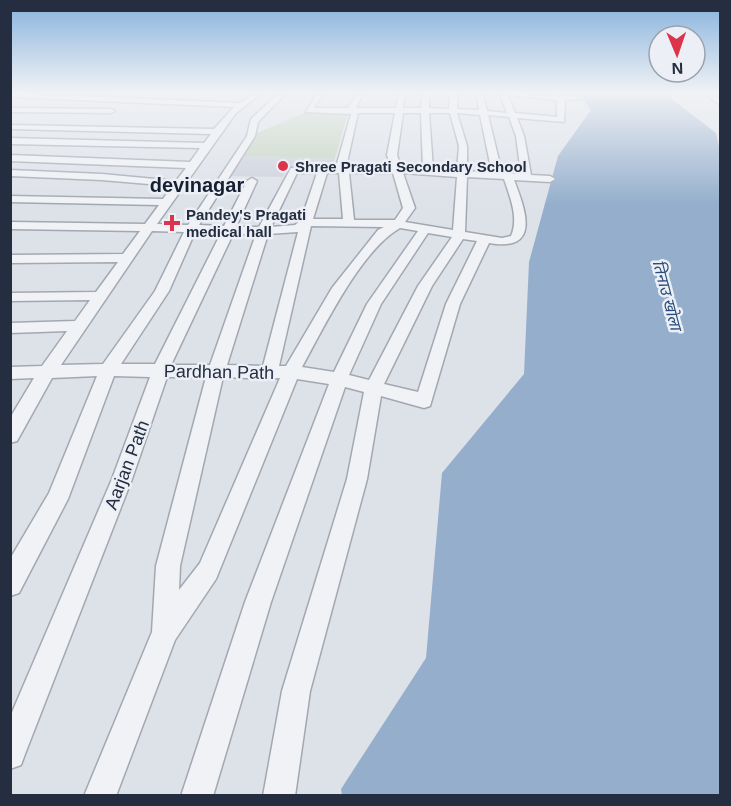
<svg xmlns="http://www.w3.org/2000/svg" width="731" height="806" font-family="Helvetica,'Noto Sans Devanagari',sans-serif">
  <rect width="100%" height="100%" fill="#dde1e8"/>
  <!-- built -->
  <path fill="#cbd0db" d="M 240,156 L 335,158 L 334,165 L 329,167 L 287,167 L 283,177 L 229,176 Z"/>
  <!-- green -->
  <path fill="#c2d3bd" d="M 304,113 L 348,113 L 335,158 L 242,156 L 255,134 Z"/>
  <!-- water -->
  <path fill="#94aecc" d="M 578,92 L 666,92 L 673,100 L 716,133 L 720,151 L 720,795 L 342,796 L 341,789 L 426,658 L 442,473 L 524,374 L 529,262 L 558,156 L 591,110 Z"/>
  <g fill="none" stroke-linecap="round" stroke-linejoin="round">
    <defs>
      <path id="street" d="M 256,92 L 263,92 L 236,113 L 157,224 L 188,225 L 247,136 L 251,119 L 280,92 L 287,92 L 258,122 L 255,136 L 199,225 L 224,226 L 247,181 L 252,178 L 257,181 L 236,227 L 259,227 L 291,168 L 336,167 L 351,114 L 306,112 L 318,92 L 324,92 L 314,108 L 348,108 L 358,92 L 364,92 L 356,108 L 396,108 L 399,92 L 405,92 L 403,108 L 421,108 L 423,92 L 429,92 L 429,108 L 449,109 L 450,94 L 458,92 L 457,109 L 479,110 L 476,92 L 482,92 L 487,111 L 507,113 L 499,92 L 548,96 L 555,96 L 552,92 L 559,92 L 563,96 L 586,98 L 565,100 L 564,122 L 517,118 L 524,136 L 531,175 L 550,176 L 555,179 L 550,182 L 514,180 C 526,211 541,252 489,243 L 460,304 L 430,406 L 424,408 L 381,396 L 367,479 L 310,691 L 295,796 L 263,796 L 282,691 L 347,479 L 364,392 L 345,387 L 271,602 L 213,796 L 181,796 L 245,602 L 329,384 L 297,379 L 216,579 L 175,640 L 116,796 L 84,796 L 152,632 L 156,566 L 206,377 L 167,377 L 132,479 L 25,754 L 21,765 L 10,769 L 10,717 L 112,479 L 150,377 L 114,376 L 68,499 L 19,593 L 10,596 L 10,559 L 49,493 L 97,376 L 52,378 L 17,441 L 10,443 L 10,418 L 34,378 L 10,379 L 10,367 L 42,366 L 67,331 L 10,333 L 10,323 L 75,321 L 90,300 L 10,301 L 10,293 L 96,292 L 118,262 L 10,263 L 10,255 L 123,254 L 140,231 L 10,229 L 10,222 L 145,224 L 159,205 L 10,202 L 10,196 L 163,199 L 172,186 L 102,180 L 10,176 L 10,170 L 102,174 L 176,181 L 186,168 L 10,161 L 10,155 L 190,162 L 200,148 L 10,144 L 10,138 L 204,143 L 211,134 L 10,129 L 10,125 L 214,129 L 234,107 L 10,97 L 10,93 L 240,103 ZM 508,95 L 557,100 L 557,117 L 515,113 ZM 358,113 L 395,113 L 387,155 L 391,167 L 346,167 ZM 403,113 L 421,113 L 423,169 L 401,167 L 397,155 ZM 429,113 L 450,113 L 459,146 L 457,171 L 433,169 ZM 457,113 L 480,115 L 492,173 L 467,171 L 467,146 ZM 488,115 L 509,117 L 516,136 L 521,174 L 502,173 ZM 297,173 L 317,173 L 301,220 L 295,225 L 271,227 ZM 327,173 L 339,173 L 343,219 L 313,219 ZM 349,173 L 393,173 L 403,208 L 395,220 L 354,220 ZM 403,173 L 457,177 L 453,230 L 405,222 L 415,208 ZM 467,177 L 504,179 C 510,197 519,218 511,236 L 502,238 L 465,232 ZM 311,226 L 384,227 L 378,230 L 332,288 L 286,366 L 279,366 ZM 400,228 L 418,231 L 367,304 L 334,372 L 302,367 C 324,327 361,250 400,228 ZM 152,231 L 184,232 L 155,291 L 103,364 L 61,365 ZM 195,232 L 221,233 L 155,364 L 121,364 L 169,291 ZM 298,232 L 263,366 L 227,365 L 268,234 ZM 428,233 L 452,237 L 418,286 L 369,380 L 349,375 L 381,304 ZM 233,234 L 256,234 L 210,365 L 171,365 ZM 463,239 L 477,241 L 446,304 L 418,392 L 384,384 L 432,286 ZM 223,377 C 243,378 262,379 280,378 L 200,563 L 179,590 L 180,566 Z
        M 703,92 L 710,92 L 720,100 L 720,105 Z
        M 10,108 L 111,109 L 115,111 L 111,113 L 10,112 Z"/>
    </defs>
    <!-- street casing -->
    <use href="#street" stroke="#a2a8b2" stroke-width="3"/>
    <!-- street -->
    <use href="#street" fill="#f0f2f6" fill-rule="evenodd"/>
  </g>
  <!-- sky -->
  <linearGradient id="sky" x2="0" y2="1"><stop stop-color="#86b2dd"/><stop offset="0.45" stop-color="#f0f2f5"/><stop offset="1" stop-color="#f0f2f5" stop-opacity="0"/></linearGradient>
  <rect width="731" height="205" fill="url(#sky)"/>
  <!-- markers -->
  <g fill="#db344b" stroke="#ecf0f6" stroke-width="2">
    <circle cx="283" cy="166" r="6"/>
    <path d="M169 214h6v6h6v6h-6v6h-6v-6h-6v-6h6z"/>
  </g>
  <g text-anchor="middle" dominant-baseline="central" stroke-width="5" stroke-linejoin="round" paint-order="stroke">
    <!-- far-poi labels -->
    <g font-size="15" font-weight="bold" fill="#252e40" stroke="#ecf0f6" text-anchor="start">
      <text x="295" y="166">Shree Pragati Secondary School</text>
      <text x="186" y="214">Pandey's Pragati<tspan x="186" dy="17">medical hall</tspan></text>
    </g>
    <!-- far-water labels -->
    <g font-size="16" font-style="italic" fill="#2b4c78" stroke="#ecf0f6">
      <text transform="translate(667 295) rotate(75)">तिनाउ खोला</text>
    </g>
    <!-- street labels -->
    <g font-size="18" fill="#252e40" stroke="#ecf0f6">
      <text transform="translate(219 372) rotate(1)">Pardhan Path</text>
      <text transform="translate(127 465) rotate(-69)">Aarjan Path</text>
    </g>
    <!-- far-district labels -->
    <g font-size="20" font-weight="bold" fill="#172031" stroke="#ecf0f6">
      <text x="197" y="185">devinagar</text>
    </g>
  </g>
  <!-- border -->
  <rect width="731" height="806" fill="none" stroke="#252e40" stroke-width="24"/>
  <!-- north arrow -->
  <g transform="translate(677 54) rotate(178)"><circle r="28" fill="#ecf0f6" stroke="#9ca2ad" stroke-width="1.5"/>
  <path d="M0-4.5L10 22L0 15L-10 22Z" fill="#db344b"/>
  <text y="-9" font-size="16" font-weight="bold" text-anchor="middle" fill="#252e40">N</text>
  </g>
</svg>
